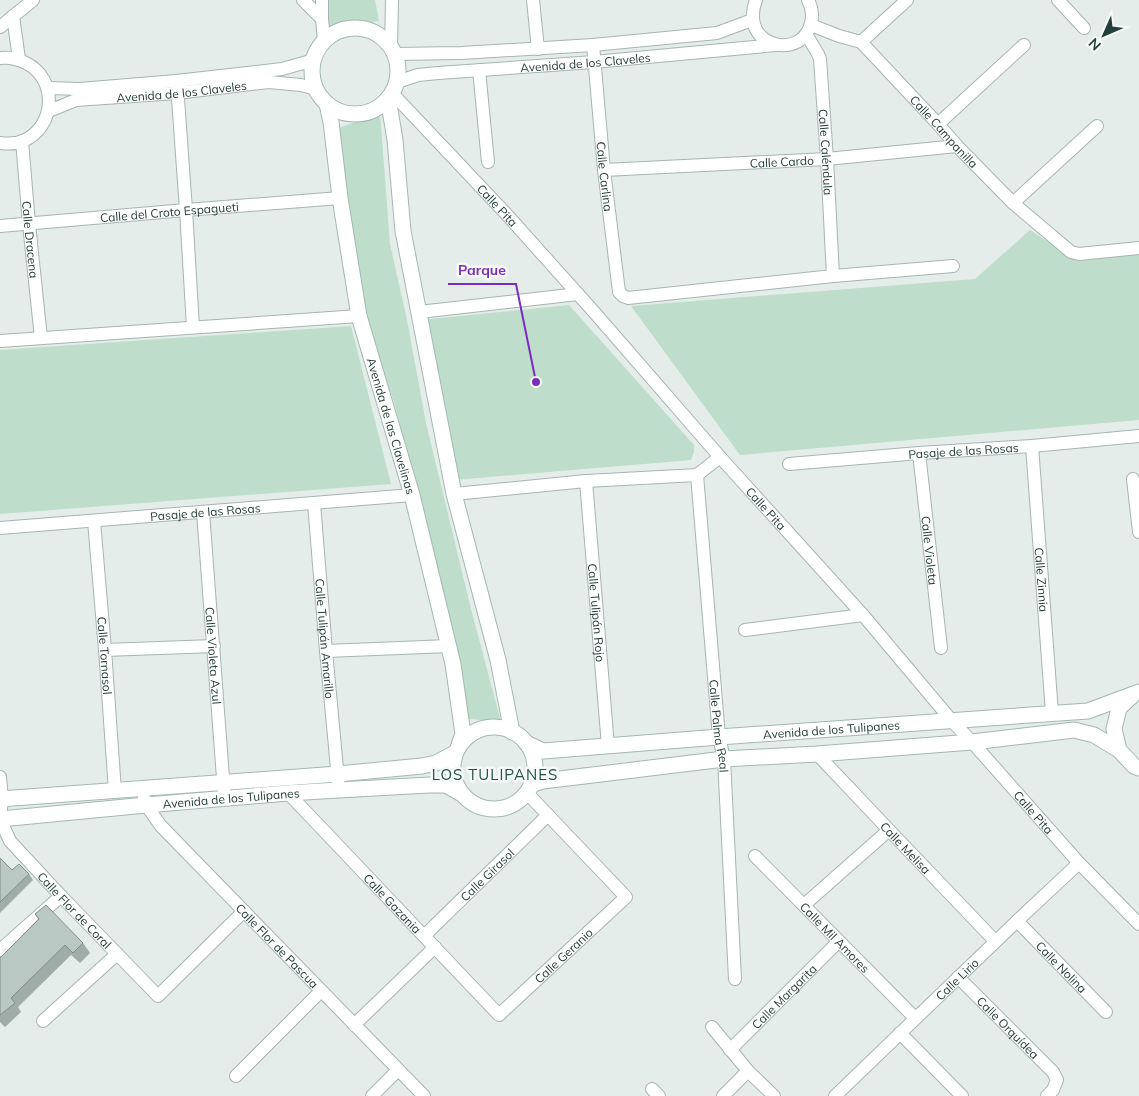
<svg xmlns="http://www.w3.org/2000/svg" width="1139" height="1096" font-family="Mulish,sans-serif">
  <rect width="100%" height="100%" fill="#e4edea"/>
  <!-- green -->
  <path fill="#beddca" d="M 329,0 L 375,0 L 379,21 L 326,27 Z
    M 380,113 L 390,244 L 407,320 L 426,423 L 470,605 L 501,722 L 470,719 L 466,724 L 417,489 L 394,402 L 362,308 L 336,129 Z
    M 1030,230 L 1077,261 L 1139,254 L 1139,420 L 740,455 L 631,306 L 975,279 Z
    M 569,305 L 694,445 L 694,452 L 691,460 L 455,480 L 421,320 Z
    M 351,326 L 391,484 L 0,514 L 0,350 Z"/>
  <g fill="none" stroke-linecap="round" stroke-linejoin="round">
    <defs>
      <g id="street">
        <path d="M 303,0 L 322,19"/>
        <path d="M 322,0 L 322,19 L 324,40"/>
        <path d="M 533,0 L 538,49"/>
        <path d="M 756,0 C 738,48 803,61 811,23 C 813,15 812,7 808,0"/>
        <path d="M 1058,0 L 1084,28"/>
        <path d="M 13,16 L 19,59"/>
        <path id="s1" d="M 811,25 L 839,36 L 861,42 L 938,124 L 957,146 L 1013,203 L 1071,252 L 1079,254 L 1139,248"/>
        <path d="M 0,27 L 33,0"/>
        <path id="s2" d="M 806,34 L 818,54 L 820,59 L 827,159 L 833,276"/>
        <path d="M 861,42 L 907,0"/>
        <path id="s3" d="M 593,45 L 604,170 L 619,292 L 623,296 L 628,298 L 833,276 L 953,266"/>
        <path d="M 391,48 L 392,0"/>
        <path d="M 394,54 L 461,53 L 593,45 L 717,33 L 752,20"/>
        <path d="M 0,58 C 9,57 18,59 26,63 C 58,79 56,127 23,141 C 16,144 8,144 0,143"/>
        <path d="M 479,70 L 488,162"/>
        <path id="s4" d="M 397,82 L 418,75 L 438,73 L 594,62 L 776,45"/>
        <path d="M 177,85 L 186,210 L 193,327"/>
        <path d="M 48,88 L 80,89 L 176,81 L 282,69 L 307,62 L 313,59"/>
        <path id="s5" d="M 392,93 L 509,217 L 594,312 L 720,457 L 863,615 L 952,721 L 972,742 L 1079,863 L 1139,924"/>
        <path id="s6" d="M 49,111 L 76,100 L 177,93 L 269,82 L 301,85 L 316,89"/>
        <path d="M 938,124 L 1024,45"/>
        <path id="s7" d="M 22,141 L 29,224 L 41,338"/>
        <path id="s8" d="M 604,170 L 827,159 L 957,146"/>
        <path d="M 1013,203 L 1097,126"/>
        <path id="s9" d="M 0,226 L 186,210 L 340,198"/>
        <path d="M 419,312 L 578,294"/>
        <path d="M 0,341 L 359,316"/>
        <path id="s10" d="M 1032,446 L 1052,713"/>
        <path id="s11" d="M 919,453 L 941,648"/>
        <path id="s12" d="M 789,464 L 919,453 L 1032,446 L 1139,436"/>
        <path id="s13" d="M 697,475 L 719,737 L 724,759 L 735,979"/>
        <path d="M 1133,479 L 1139,532"/>
        <path id="s14" d="M 586,481 L 608,746"/>
        <path d="M 454,494 L 586,481 L 697,475 L 720,457"/>
        <path id="s15" d="M 314,503 L 326,651 L 339,790"/>
        <path id="s16" d="M 203,512 L 224,791"/>
        <path id="s17" d="M 94,521 L 105,650 L 115,791"/>
        <path id="s18" d="M 0,528 L 412,495"/>
        <path d="M 745,630 L 863,615"/>
        <path d="M 105,650 L 214,646"/>
        <path d="M 326,651 L 449,646"/>
        <path id="s19" d="M 817,754 L 889,830 L 995,941"/>
        <path id="s20" d="M 0,777 L 2,799 L 0,819 L 10,841 L 61,896 L 158,996 L 244,911"/>
        <path id="s21" d="M 288,793 L 499,1015 L 626,897 L 527,793"/>
        <path id="s22" d="M 144,798 L 146,805 L 161,826 L 424,1096"/>
        <path id="s23" d="M 755,856 L 915,1018"/>
        <path d="M 804,905 L 889,830"/>
        <path id="s24" d="M 1017,921 L 1106,1012"/>
        <path id="s25" d="M 424,936 L 548,815"/>
        <path d="M 0,950 L 61,896"/>
        <path id="s26" d="M 958,977 L 1053,1072 L 1057,1080 L 1053,1090 L 1047,1096"/>
        <path d="M 43,1021 L 117,954"/>
        <path d="M 354,1025 L 435,947"/>
        <path d="M 712,1027 L 748,1071 L 774,1096"/>
        <path d="M 900,1033 L 962,1096"/>
        <path id="s27" d="M 730,1050 L 838,942"/>
        <path d="M 236,1076 L 321,991"/>
        <path d="M 652,1089 L 659,1096"/>
        <path d="M 372,1096 L 398,1070"/>
        <path d="M 723,1096 L 748,1071"/>
        <path id="s28" d="M 835,1096 L 1017,921 L 1079,863"/>
      </g>
      <g id="secondary">
        <circle cx="355" cy="71" r="43"/>
        <path d="M 388,98 L 395,140 L 403,231 L 454,494 L 498,660 L 512,732"/>
        <path id="s29" d="M 327,104 L 331,122 L 340,198 L 359,316 L 412,495 L 453,664 L 463,734 L 459,745"/>
        <path d="M 1132,696 L 1119,708 L 1114,729 L 1119,750 L 1134,766 L 1139,768"/>
        <circle cx="494" cy="768" r="41"/>
        <path id="s30" d="M 526,743 L 543,751 L 719,737 L 1088,711 L 1139,692"/>
        <path d="M 531,785 L 543,781 L 724,759 L 817,754 L 972,742 L 1074,730 L 1094,735 L 1119,750"/>
        <path d="M 0,799 L 338,774 L 422,766 L 436,763 L 455,753"/>
        <path id="s31" d="M 0,819 L 146,805 L 288,793 L 339,790 L 429,785 L 446,785 L 460,793"/>
      </g>
    </defs>
    <!-- street casing -->
    <use href="#street" stroke="#a7b5b2" stroke-width="14"/>
    <!-- secondary casing -->
    <use href="#secondary" stroke="#a3b8b3" stroke-width="17"/>
    <!-- street -->
    <use href="#street" stroke="#fff" stroke-width="12"/>
    <!-- secondary -->
    <use href="#secondary" stroke="#fff" stroke-width="15"/>
  </g>
  <!-- wall -->
  <path fill="#a0aca8" d="M 0,858 L 12,870 L 29,874 L 33,880 L 0,913 Z
    M 35,914 L 83,943 L 90,953 L 80,963 L 71,955 L 18,1007 L 21,1012 L 5,1027 L 0,1022 L 0,958 L 38,919 Z"/>
  <!-- building -->
  <path fill="#bac8c3" stroke="#828c88" d="M 0,858 L 12,870 L 19,864 L 29,874 L 0,902 Z
    M 46,905 L 83,943 L 73,953 L 65,945 L 11,998 L 15,1003 L 0,1015 L 0,958 L 39,919 L 35,914 Z"/>
  <g text-anchor="middle" dominant-baseline="central" stroke-width="5" stroke-linejoin="round" paint-order="stroke">
    <!-- street labels -->
    <g font-size="12" fill="#243e3a" stroke="#f5faf8">
      <text stroke="none"><textPath href="#s4" startOffset="190">Avenida de los Claveles</textPath></text>
      <text stroke="none"><textPath href="#s6" startOffset="135">Avenida de los Claveles</textPath></text>
      <text stroke="none"><textPath href="#s1" startOffset="175">Calle Campanilla</textPath></text>
      <text stroke="none"><textPath href="#s2" startOffset="122">Calle Caléndula</textPath></text>
      <text stroke="none"><textPath href="#s8" startOffset="178">Calle Cardo</textPath></text>
      <text stroke="none"><textPath href="#s3" startOffset="132">Calle Carlina</textPath></text>
      <text stroke="none"><textPath href="#s5" startOffset="154">Calle Pita</textPath></text>
      <text stroke="none"><textPath href="#s9" startOffset="170">Calle del Croto Espagueti</textPath></text>
      <text stroke="none"><textPath href="#s7" startOffset="99">Calle Dracena</textPath></text>
      <text stroke="none"><textPath href="#s29" startOffset="329">Avenida de las Clavelinas</textPath></text>
      <text stroke="none"><textPath href="#s12" startOffset="175">Pasaje de las Rosas</textPath></text>
      <text stroke="none"><textPath href="#s5" startOffset="559">Calle Pita</textPath></text>
      <text stroke="none"><textPath href="#s18" startOffset="206">Pasaje de las Rosas</textPath></text>
      <text stroke="none"><textPath href="#s11" startOffset="98">Calle Violeta</textPath></text>
      <text stroke="none"><textPath href="#s10" startOffset="134">Calle Zinnia</textPath></text>
      <text stroke="none"><textPath href="#s14" startOffset="132">Calle Tulipán Rojo</textPath></text>
      <text stroke="none"><textPath href="#s15" startOffset="136">Calle Tulipán Amarillo</textPath></text>
      <text stroke="none"><textPath href="#s16" startOffset="144">Calle Violeta Azul</textPath></text>
      <text stroke="none"><textPath href="#s17" startOffset="135">Calle Tornasol</textPath></text>
      <text stroke="none"><textPath href="#s13" startOffset="252">Calle Palma Real</textPath></text>
      <text stroke="none"><textPath href="#s30" startOffset="308">Avenida de los Tulipanes</textPath></text>
      <text stroke="none"><textPath href="#s31" startOffset="232">Avenida de los Tulipanes</textPath></text>
      <text stroke="none"><textPath href="#s5" startOffset="964">Calle Pita</textPath></text>
      <text stroke="none"><textPath href="#s19" startOffset="129">Calle Melisa</textPath></text>
      <text stroke="none"><textPath href="#s25" startOffset="88">Calle Girasol</textPath></text>
      <text stroke="none"><textPath href="#s21" startOffset="152">Calle Gazania</textPath></text>
      <text stroke="none"><textPath href="#s20" startOffset="161">Calle Flor de Coral</textPath></text>
      <text stroke="none"><textPath href="#s23" startOffset="114">Calle Mil Amores</textPath></text>
      <text stroke="none"><textPath href="#s22" startOffset="200">Calle Flor de Pascua</textPath></text>
      <text stroke="none"><textPath href="#s21" startOffset="394">Calle Geranio</textPath></text>
      <text stroke="none"><textPath href="#s24" startOffset="64">Calle Nolina</textPath></text>
      <text stroke="none"><textPath href="#s28" startOffset="169">Calle Lirio</textPath></text>
      <text stroke="none"><textPath href="#s27" startOffset="76">Calle Margarita</textPath></text>
      <text stroke="none"><textPath href="#s26" startOffset="71">Calle Orquídea</textPath></text>
    </g>
    <!-- quarter labels -->
    <g font-size="15" letter-spacing="1" fill="#215049" stroke="#f5faf8">
      <text x="495" y="774">LOS TULIPANES</text>
    </g>
  </g>
  <!-- callouts -->
  <path fill="none" stroke="#7b2cbf" stroke-width="2" d="M536 382L516 284H448"/>
  <circle fill="#7b2cbf" stroke="#f5faf8" stroke-width="2" cx="536" cy="382" r="5"/>
  <g font-size="14" text-anchor="middle" font-weight="bold" fill="#7b2cbf" stroke="#f5faf8" stroke-width="5" stroke-linejoin="round" paint-order="stroke">
    <text x="482" y="275">Parque</text>
  </g>
  <!-- north arrow -->
  <g transform="translate(1104 35) rotate(225)" stroke="#f5faf8" stroke-width="4" paint-order="stroke">
  <path d="M0-4L9 19L0 12L-9 19Z" fill="#243e3a"/>
  <text y="-8" font-size="14" font-weight="bold" text-anchor="middle" fill="#243e3a">N</text>
  </g>
</svg>
